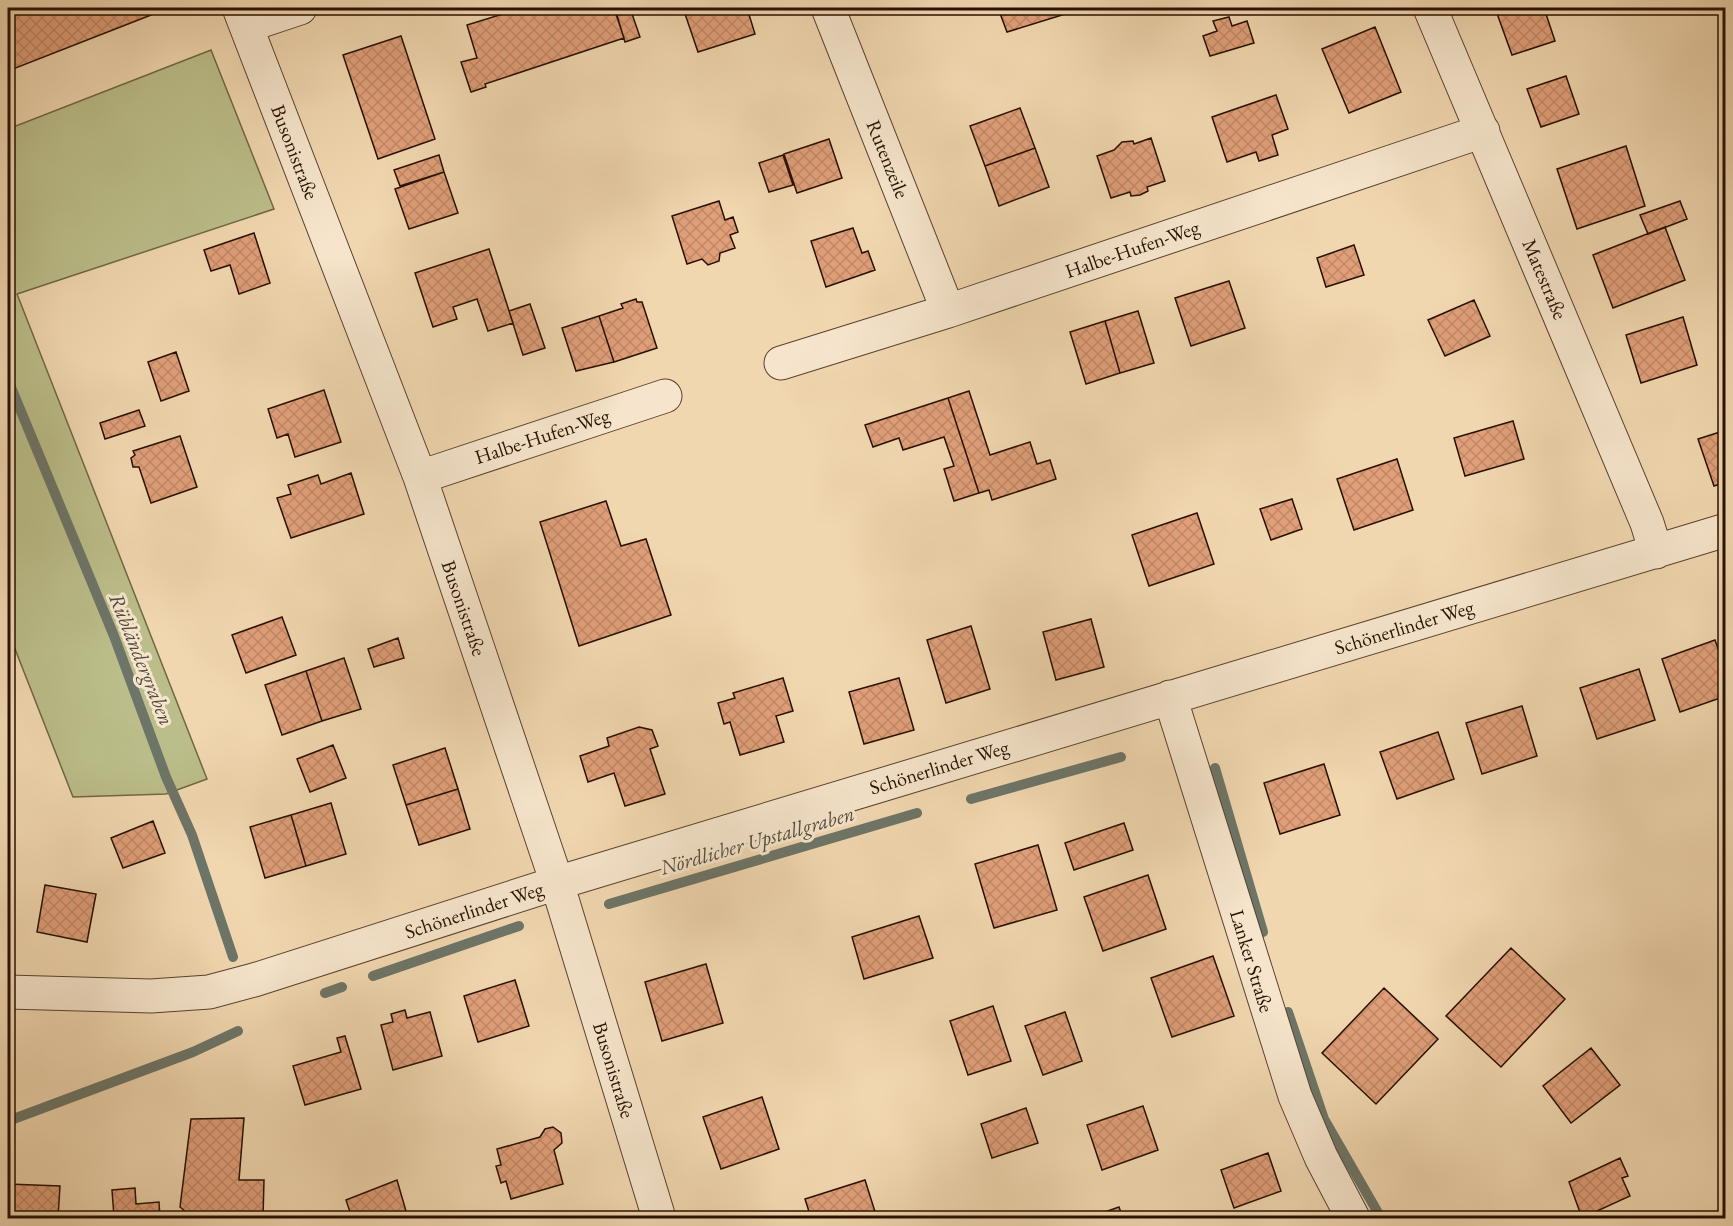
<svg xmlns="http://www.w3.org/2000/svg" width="1733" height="1226" font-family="'EB Garamond',serif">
  <defs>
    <pattern id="building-cross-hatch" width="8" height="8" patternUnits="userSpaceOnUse" patternTransform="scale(1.5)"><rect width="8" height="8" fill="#e09f79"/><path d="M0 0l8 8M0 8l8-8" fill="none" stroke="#c08867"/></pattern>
  </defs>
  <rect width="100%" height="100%" fill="#f1d7b0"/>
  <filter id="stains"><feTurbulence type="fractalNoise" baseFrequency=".00333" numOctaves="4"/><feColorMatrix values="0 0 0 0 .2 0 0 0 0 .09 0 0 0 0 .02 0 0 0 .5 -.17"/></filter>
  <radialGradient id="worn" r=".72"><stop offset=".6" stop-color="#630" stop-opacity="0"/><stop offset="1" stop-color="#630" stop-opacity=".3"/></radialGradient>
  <!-- green -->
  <path fill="#bbbe8a" stroke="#716745" stroke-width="1.5" d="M 211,50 L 274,209 L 17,294 L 207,779 L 166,794 L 73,797 L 8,631 L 8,129 Z"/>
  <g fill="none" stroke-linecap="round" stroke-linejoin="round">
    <!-- stream -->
    <path stroke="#6d7568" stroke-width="10" d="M 8,380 L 114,636 L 166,777 L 192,835 L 233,957
      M 1215,768 L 1263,932
      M 971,799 L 1121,757
      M 609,904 L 917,813
      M 373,976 L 519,926
      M 325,993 L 342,987
      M 1288,1012 L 1324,1119 L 1381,1218
      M 8,1121 L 193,1052 L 238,1031"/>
  </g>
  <!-- building -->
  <path fill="url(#building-cross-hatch)" stroke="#271000" stroke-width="1.5" d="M 8,8 L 148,8 L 151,15 L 8,71 Z
    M 522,8 L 614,8 L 624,38 L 485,84 L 486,87 L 471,92 L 461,62 L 477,58 L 467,25 Z
    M 630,8 L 640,37 L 625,42 L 616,12 Z
    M 683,8 L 747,8 L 755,34 L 698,52 Z
    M 998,8 L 1059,8 L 1062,15 L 1007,32 Z
    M 1495,8 L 1544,8 L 1555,41 L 1512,55 Z
    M 1229,17 L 1232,26 L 1247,21 L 1254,43 L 1210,56 L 1203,36 L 1217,31 L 1213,21 Z
    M 1375,27 L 1401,92 L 1349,113 L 1322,49 Z
    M 401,36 L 435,139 L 378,159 L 343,55 Z
    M 1566,76 L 1579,114 L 1541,127 L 1527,89 Z
    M 1276,95 L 1288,129 L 1272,135 L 1278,155 L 1259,161 L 1256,152 L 1227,162 L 1212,117 Z
    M 1020,108 L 1035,148 L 985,166 L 970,126 Z
    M 1151,138 L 1165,181 L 1147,187 L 1148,191 L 1140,195 L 1131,196 L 1130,192 L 1111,198 L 1097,156 L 1114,150 L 1122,142 L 1133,141 L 1134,144 Z
    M 829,139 L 842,178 L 797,193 L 784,154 Z
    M 1626,146 L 1645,206 L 1577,229 L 1557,169 Z
    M 1035,148 L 1049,187 L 999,206 L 985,166 Z
    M 439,155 L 444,172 L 400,186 L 394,170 Z
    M 783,155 L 793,185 L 769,192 L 759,163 Z
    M 444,172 L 458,213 L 409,229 L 395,189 Z
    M 719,201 L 725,220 L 733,217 L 738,232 L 730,235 L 735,248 L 720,253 L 719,261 L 708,265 L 702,259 L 687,264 L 672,216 Z
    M 1680,201 L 1687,219 L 1648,234 L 1640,215 Z
    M 1665,227 L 1685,280 L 1613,308 L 1593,255 Z
    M 853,228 L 862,253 L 868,251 L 875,270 L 826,287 L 811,241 Z
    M 254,233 L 270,283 L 239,294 L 230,265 L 211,271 L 204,250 Z
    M 1354,245 L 1364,275 L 1326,287 L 1317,258 Z
    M 489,249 L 513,323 L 488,331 L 477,299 L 453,307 L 457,319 L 433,327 L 415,273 Z
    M 1229,281 L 1245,328 L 1191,346 L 1175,298 Z
    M 636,299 L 637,302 L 642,302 L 657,348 L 614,362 L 599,316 L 623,308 L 621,304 Z
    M 1474,300 L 1490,336 L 1445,356 L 1428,320 Z
    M 530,304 L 545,348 L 523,355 L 509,311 Z
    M 1138,311 L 1154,363 L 1120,373 L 1105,321 Z
    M 599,316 L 614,362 L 576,371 L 562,328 Z
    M 1683,317 L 1697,365 L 1641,383 L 1626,335 Z
    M 1105,321 L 1120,373 L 1086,384 L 1070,332 Z
    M 176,352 L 189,391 L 161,401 L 148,362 Z
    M 324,390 L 341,442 L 295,457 L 288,434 L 277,438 L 268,409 Z
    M 969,391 L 990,455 L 1030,442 L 1037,464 L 1050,460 L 1056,479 L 992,500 L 989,490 L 979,493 L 948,398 Z
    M 948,398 L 979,493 L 954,501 L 944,469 L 954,466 L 944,437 L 903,450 L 899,438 L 873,447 L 865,425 Z
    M 139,410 L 145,426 L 105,439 L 100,423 Z
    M 1513,421 L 1524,459 L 1465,476 L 1454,438 Z
    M 1726,430 L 1726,482 L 1714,486 L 1698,439 Z
    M 180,436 L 197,487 L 151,503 L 139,467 L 133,467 L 131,458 L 135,455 L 133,451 Z
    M 1397,459 L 1413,510 L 1354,530 L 1337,479 Z
    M 351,473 L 364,514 L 291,538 L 277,498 L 291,494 L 288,485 L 318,475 L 321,484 Z
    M 1292,499 L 1302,529 L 1271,540 L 1260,509 Z
    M 606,501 L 621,546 L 646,539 L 671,615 L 579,646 L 540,522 Z
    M 1197,513 L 1214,564 L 1149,586 L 1132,535 Z
    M 282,617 L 296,655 L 246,673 L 232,635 Z
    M 1091,619 L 1104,667 L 1056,680 L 1043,632 Z
    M 971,626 L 990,689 L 946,703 L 927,640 Z
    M 398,638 L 404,658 L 374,667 L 368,649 Z
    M 1715,640 L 1726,671 L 1726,696 L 1680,712 L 1662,659 Z
    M 344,658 L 361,709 L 322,721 L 306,671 Z
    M 1639,669 L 1655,720 L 1597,739 L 1580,688 Z
    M 306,671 L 322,721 L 282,735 L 265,685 Z
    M 783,678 L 793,711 L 776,716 L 784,742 L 740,755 L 730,722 L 724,724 L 718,703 L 735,698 L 733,693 Z
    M 899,678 L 914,730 L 864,744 L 849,692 Z
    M 1522,706 L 1537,756 L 1482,774 L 1466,723 Z
    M 639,727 L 652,730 L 658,746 L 650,749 L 665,794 L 625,806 L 614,773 L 588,782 L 580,756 L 609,746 L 607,738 Z
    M 1438,732 L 1454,779 L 1397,799 L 1380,752 Z
    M 333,745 L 346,778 L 310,792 L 297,759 Z
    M 445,748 L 458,789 L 406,805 L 393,765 Z
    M 1324,764 L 1340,815 L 1280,834 L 1264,783 Z
    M 458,789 L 470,829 L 419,845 L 406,805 Z
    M 331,803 L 346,854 L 306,866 L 291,815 Z
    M 291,815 L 306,866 L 265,878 L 250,827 Z
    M 153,821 L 165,853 L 123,868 L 111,838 Z
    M 1124,823 L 1133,850 L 1074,870 L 1065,843 Z
    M 1038,845 L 1057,910 L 994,928 L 975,864 Z
    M 1148,875 L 1166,929 L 1103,951 L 1084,897 Z
    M 45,885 L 96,894 L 87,942 L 37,932 Z
    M 919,916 L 933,958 L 864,979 L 852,937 Z
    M 1511,948 L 1565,999 L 1501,1067 L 1446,1016 Z
    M 1213,956 L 1234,1016 L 1172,1037 L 1151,978 Z
    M 706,964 L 723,1023 L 662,1041 L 645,982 Z
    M 515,980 L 529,1026 L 478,1042 L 464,996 Z
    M 1384,988 L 1438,1039 L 1376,1104 L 1322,1053 Z
    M 993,1006 L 1011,1061 L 968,1075 L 950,1021 Z
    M 405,1010 L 407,1018 L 430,1012 L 442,1056 L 393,1070 L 381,1025 L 393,1022 L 391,1014 Z
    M 1065,1012 L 1082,1061 L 1043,1075 L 1025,1026 Z
    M 345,1036 L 361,1089 L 305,1105 L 293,1066 L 341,1052 L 337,1038 Z
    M 1591,1048 L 1620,1085 L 1571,1123 L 1543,1086 Z
    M 762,1097 L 779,1149 L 721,1169 L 703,1117 Z
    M 1143,1106 L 1158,1150 L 1102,1170 L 1087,1125 Z
    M 1026,1108 L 1038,1143 L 992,1158 L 981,1124 Z
    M 244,1118 L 239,1180 L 264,1180 L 263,1218 L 193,1218 L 180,1207 L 191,1119 Z
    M 553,1127 L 561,1133 L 562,1143 L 554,1150 L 563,1184 L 511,1199 L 506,1181 L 501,1183 L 496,1166 L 501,1165 L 497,1149 L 540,1137 L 545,1129 Z
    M 1268,1153 L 1281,1191 L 1234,1208 L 1221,1170 Z
    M 1620,1158 L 1628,1176 L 1622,1178 L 1630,1196 L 1582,1218 L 1569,1182 Z
    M 397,1180 L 408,1218 L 352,1218 L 346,1200 Z
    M 865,1180 L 877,1218 L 811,1218 L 805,1199 Z
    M 8,1184 L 60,1186 L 58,1218 L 44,1216 L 44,1218 L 8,1218 Z
    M 135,1188 L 136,1204 L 159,1202 L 160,1218 L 95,1218 L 114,1217 L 112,1190 Z
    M 1119,1207 L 1123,1218 L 1088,1218 Z"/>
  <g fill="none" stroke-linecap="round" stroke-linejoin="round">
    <defs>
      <path id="minor" d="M 239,8 L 420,477 L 557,883 L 659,1218
        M 828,8 L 948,311
        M 1430,8 L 1647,523 L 1656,552
        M 246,26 L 300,8
        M 781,363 L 948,311 L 1483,131
        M 420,477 L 665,396
        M 1170,697 L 1295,1096 L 1321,1157 L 1353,1218
        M 8,992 L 151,996 L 209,992 L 254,980 L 557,883 L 1726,530"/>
    </defs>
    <!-- minor casing -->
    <use href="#minor" stroke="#5a422c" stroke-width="35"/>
    <!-- minor -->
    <use href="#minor" stroke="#f6e5cc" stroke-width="33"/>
  </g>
  <g text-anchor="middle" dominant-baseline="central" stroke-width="6" stroke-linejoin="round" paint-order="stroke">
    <!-- street labels -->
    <g font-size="20" fill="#271000" stroke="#f6e5cc">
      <text transform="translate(295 152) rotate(69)">Busonistraße</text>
      <text transform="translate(888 159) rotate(68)">Rutenzeile</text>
      <text transform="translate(1132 249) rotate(-19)">Halbe-Hufen-Weg</text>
      <text transform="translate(1545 279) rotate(67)">Matestraße</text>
      <text transform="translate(542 436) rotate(-18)">Halbe-Hufen-Weg</text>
      <text transform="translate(464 608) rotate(71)">Busonistraße</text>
      <text transform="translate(1404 627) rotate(-17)">Schönerlinder Weg</text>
      <text transform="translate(939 767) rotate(-17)">Schönerlinder Weg</text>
      <text transform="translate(474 910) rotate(-18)">Schönerlinder Weg</text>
      <text transform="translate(1252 961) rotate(73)">Lanker Straße</text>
      <text transform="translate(614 1070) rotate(73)">Busonistraße</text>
    </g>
    <!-- water labels -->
    <g font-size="21" font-style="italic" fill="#504b3d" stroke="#f6e5cc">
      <text transform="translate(142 659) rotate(68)">Rübländergraben</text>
      <text transform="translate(757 840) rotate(-16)">Nördlicher Upstallgraben</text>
    </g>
  </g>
  <!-- margin -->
  <rect width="1733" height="1226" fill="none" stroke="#f1d7b0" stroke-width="30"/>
  <rect x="9" y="9" width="1715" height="1208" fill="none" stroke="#271000" stroke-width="3"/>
  <rect x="15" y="15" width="1703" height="1196" fill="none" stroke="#271000" stroke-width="1.5"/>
  <rect width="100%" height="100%" filter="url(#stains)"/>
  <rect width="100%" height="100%" fill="url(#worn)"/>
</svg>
